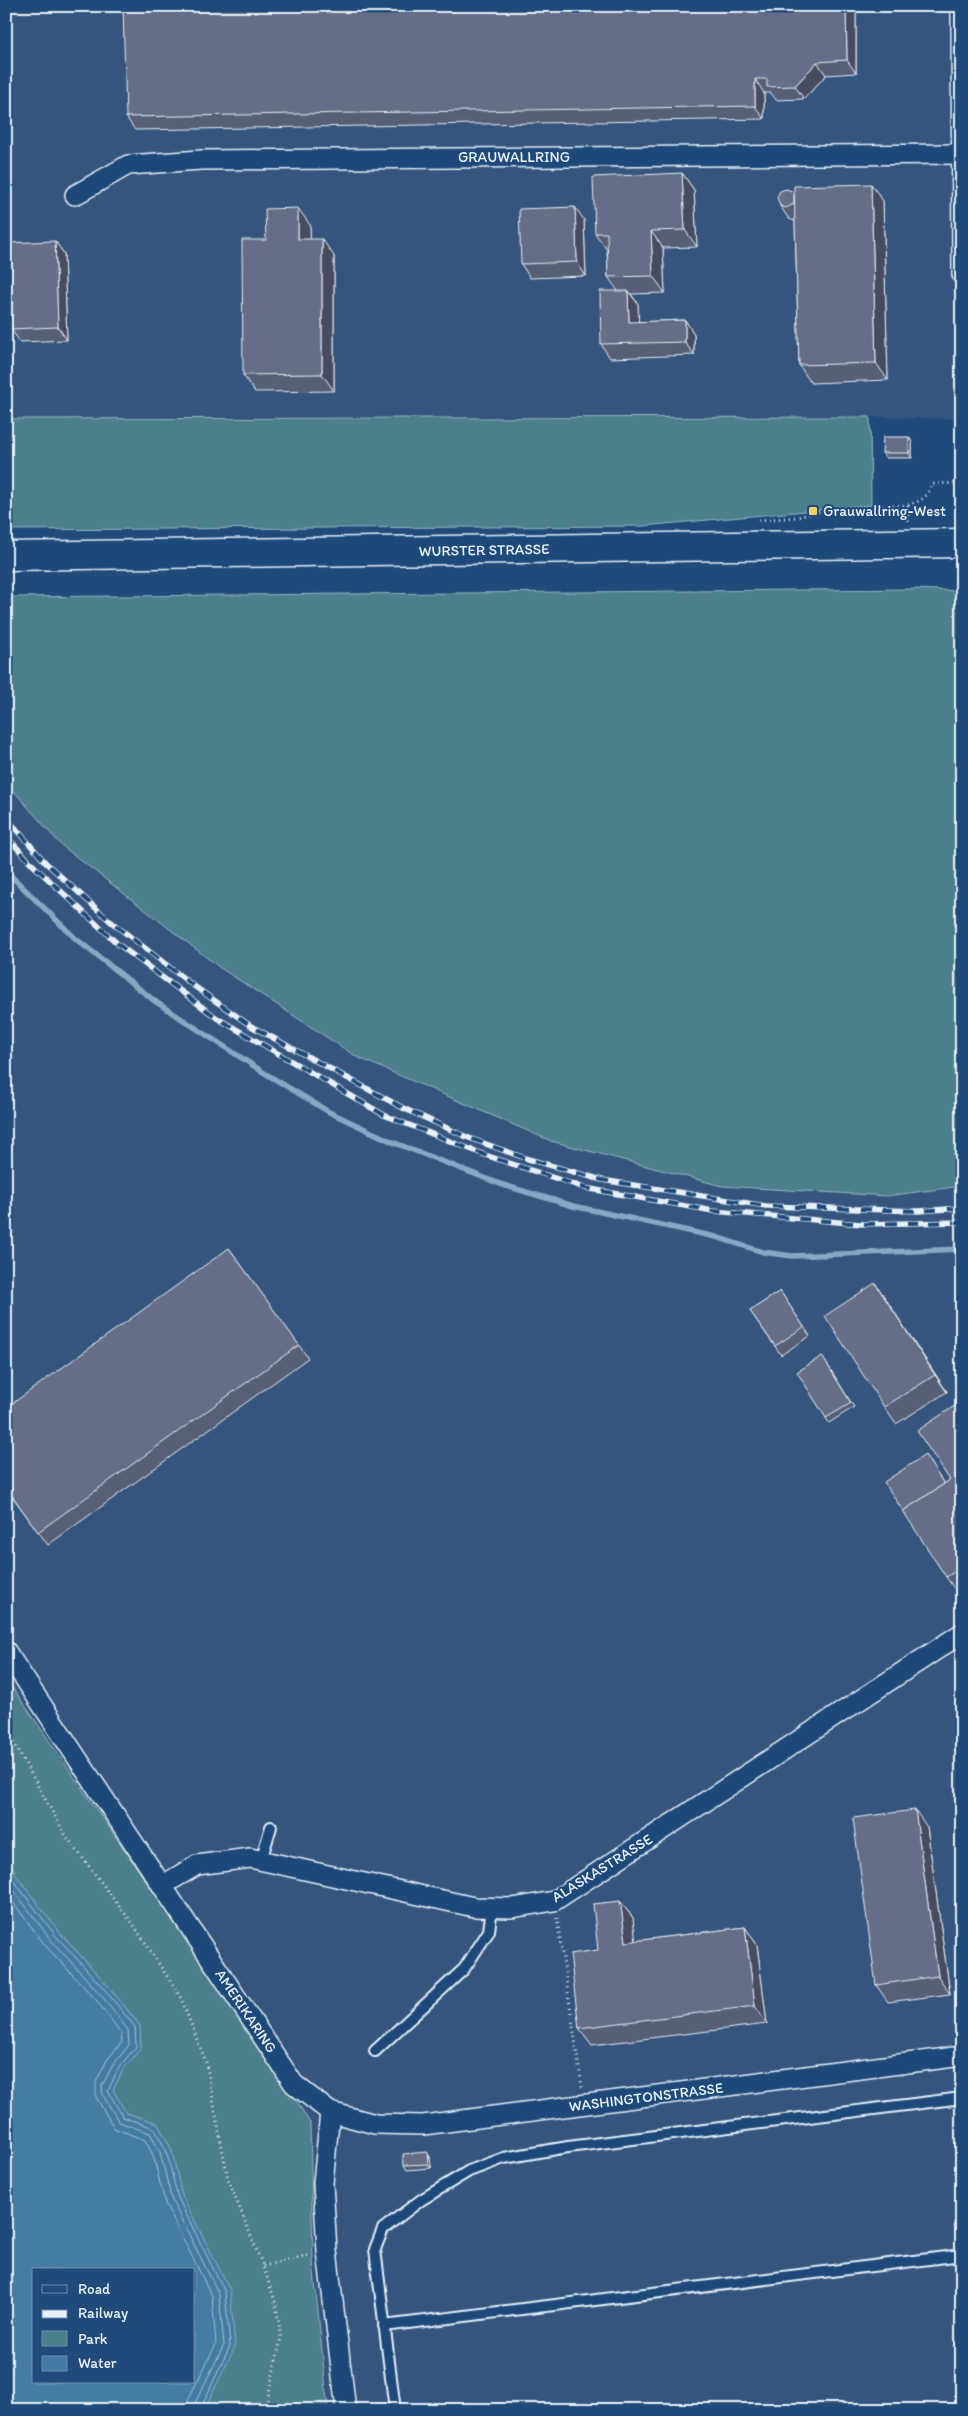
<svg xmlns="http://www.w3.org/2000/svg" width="968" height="2416" viewBox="0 0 968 2416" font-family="Itim,sans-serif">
	<rect width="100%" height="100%" fill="#1f4a7a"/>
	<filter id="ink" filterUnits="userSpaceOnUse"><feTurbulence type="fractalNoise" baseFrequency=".02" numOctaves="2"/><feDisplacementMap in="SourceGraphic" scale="10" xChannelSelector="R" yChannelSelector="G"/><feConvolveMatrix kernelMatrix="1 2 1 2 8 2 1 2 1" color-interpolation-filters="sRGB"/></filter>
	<g filter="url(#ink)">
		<!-- built -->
		<g fill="#34547e">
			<path d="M6,6h956v413l-92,-2 -864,2z"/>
			<path d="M6,782l55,63 158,122 138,90 530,139 75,-10v1224h-634l-15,-148 -3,-139 -304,-445z"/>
		</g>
		<!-- green -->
		<g fill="#4b7f8c" stroke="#9ab8c2">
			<path d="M870,417l1,88 -228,21 -637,4v-111z"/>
			<path d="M914,589l48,2v595l-75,10 -165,-10 -171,-45 -194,-84 -138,-90 -158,-122 -55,-63v-185z"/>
			<path d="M6,1678l282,409 22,36 3,139 15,148h-124l11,-22 15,-98 -48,-94 -11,-48 -14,-25 -31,-10 -13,-23 10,-20 18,-22 -1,-22 -30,-38 -50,-55 -45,-59 -9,-27z"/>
		</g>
		<!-- water -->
		<path fill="#457ba2" stroke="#86aac4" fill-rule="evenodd" d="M6,1847l9,27 45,59 50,55 30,38 1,22 -18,22 -10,20 13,23 31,10 14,25 11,48 48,94 5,57 -31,63h-198zM34,2270h160v112h-160z"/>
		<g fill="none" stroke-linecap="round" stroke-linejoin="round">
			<!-- shore -->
			<g stroke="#a7c2d6" stroke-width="1">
				<path d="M6,1863l5,14 45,59 50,55 29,36 1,20 -17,20 -11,24 15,26 31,11 12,22 12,48 47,94 5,54 -30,64"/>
				<path d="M6,1880l45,60 50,55 27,35 1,15 -16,20 -11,21 1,9 16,27 31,11 10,19 12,49 47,93 5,51 -29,58 -1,7"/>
				<path d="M6,1893l39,52 51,55 25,33 1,9 -15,18 -11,22v15l18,31 31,12 8,15 12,48 47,93 4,48 -28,56 -2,10"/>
			</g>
			<!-- stream -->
			<path stroke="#86aac4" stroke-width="5.5" d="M6,871l70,68 80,63 107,70 66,40 66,31 105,41 73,22 143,31 47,15 29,4 170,-7"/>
			<!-- service casing -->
			<g stroke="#e8f1f8" stroke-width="14">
				<g id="service">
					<path d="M261,1860l10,-33"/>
					<path d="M375,2051l89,-82 25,-38 3,-24"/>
					<path d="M384,2326l578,-71"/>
					<path d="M395,2410l-20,-161 8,-20 38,-29 48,-29 35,-13 64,-11 394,-49"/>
				</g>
			</g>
			<!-- minor casing -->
			<g stroke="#e8f1f8" stroke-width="22">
				<g id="minor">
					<path d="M961,6l1,269"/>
					<path d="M75,195l53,-30 73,-5 760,-6"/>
					<path d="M6,1651l288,433 36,28 45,12 48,1 539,-69"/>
					<path d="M163,1885l34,-20 53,-7 224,49 38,1 42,-7 408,-268"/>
					<path d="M330,2112l-7,71 4,68 19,159"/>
				</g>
			</g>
			<!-- primary casing -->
			<g stroke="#e8f1f8" stroke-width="31">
				<path id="primary" d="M6,556l956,-13"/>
			</g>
			<!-- path -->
			<g stroke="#e8f1f8" stroke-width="3" stroke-dasharray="1 4" stroke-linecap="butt">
				<path d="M908,505v17"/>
				<path d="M759,520l39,-3 27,-7 83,-5c14,-4 19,-8 24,-21l30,-1"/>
				<path d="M6,1729l60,107 67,88 47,72 26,66 22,117 35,87 13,38 5,34 -16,72"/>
				<path d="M557,1918l25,169"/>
				<path d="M263,2266l46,-11"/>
			</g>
			<!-- service -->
			<use href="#service" stroke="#1f4a7a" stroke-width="10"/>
			<!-- minor -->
			<use href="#minor" stroke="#1f4a7a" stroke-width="19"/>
			<!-- primary -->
			<use href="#primary" stroke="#1f4a7a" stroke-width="28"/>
			<!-- rail casing -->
			<g stroke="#e8f1f8" stroke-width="5.5">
				<g id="rail">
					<path d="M6,817l40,46 64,58 81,63 60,42 152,82 66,30 59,21 74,21 164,26 153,5 43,-3"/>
					<path d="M6,836l28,30 85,79 98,73 167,97 101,40 100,33 128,23 148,13 101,-2"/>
				</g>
			</g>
			<!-- rail -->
			<use href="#rail" stroke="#1f4a7a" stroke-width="4" stroke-dasharray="11" stroke-linecap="butt"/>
		</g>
		<!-- wall -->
		<g fill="#575e74" stroke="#e8f1f8">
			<path d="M856,6v67l-30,2 -22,24 -28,1 -5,-7h-7v26l-629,11 -9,-13z"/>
			<path d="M682,173l12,17 3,57 -34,1 2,45 -34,1 7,10v18l47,-2 9,14v21l-84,3 -9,-14 17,-53 -10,-14 -1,-27 -12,-17z"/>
			<path d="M794,193l89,8 5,179 -77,3 -12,-18 -4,-144 -6,-2 -9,-13z"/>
			<path d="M584,220l2,56 -56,2 -9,-14z"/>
			<path d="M310,225v14l24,17v135l-79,1 -12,-17z"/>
			<path d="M55,241l9,13 3,86 -47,2 -9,-13z"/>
			<path d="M909,437l3,5v16h-26l-4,-5z"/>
			<path d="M229,1248l79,110 -260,187 -42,-57z"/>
			<path d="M875,1283l72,109 -51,32 -12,-17z"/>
			<path d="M780,1291l30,45 -29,19 -31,-44z"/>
			<path d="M825,1361l29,46 -25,16 -3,-5z"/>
			<path d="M962,1401v191l-4,2 -12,-17 -21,-122 19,29 6,-4z"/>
			<path d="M927,1827l23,167 -62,8 -12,-17z"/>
			<path d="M620,1901l13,17 2,23 110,-14 12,18 10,79 -175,21 -13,-17 19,-78z"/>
			<path d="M427,2152l3,5 1,11 -24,2 -3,-5z"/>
		</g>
		<!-- shaded-wall -->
		<g fill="#474c5e" stroke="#e8f1f8">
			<path d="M846,6h10v67l-9,-13z"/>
			<path d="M817,62l9,13 -22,24 -9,-13z"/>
			<path d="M755,79l9,14v26l-9,-13z"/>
			<path d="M682,173l12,17 3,57 -12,-17z"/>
			<path d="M871,184l12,17 5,179 -12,-17z"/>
			<path d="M575,207l9,13 2,56 -9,-14z"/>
			<path d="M298,208l12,17 1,32 -13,-18z"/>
			<path d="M651,231l12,17 2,45 -12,-17z"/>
			<path d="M322,239l12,17v135l-12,-17z"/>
			<path d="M55,241l9,13 3,86 -9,-13z"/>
			<path d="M628,291l10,13 1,31 -10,-13z"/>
			<path d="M685,320l9,14v21l-9,-13z"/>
			<path d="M909,437l3,5v16l-3,-5z"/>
			<path d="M875,1283l12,18 60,91 -12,-17z"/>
			<path d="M915,1810l12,17 23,167 -12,-18z"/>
			<path d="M620,1901l13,17 5,42 -12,-18z"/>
			<path d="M745,1927l12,18 10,79 -12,-18z"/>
			<path d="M427,2152l3,5 1,11 -3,-4z"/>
		</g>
		<!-- building -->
		<g fill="#656d87" stroke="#e8f1f8">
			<path d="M123,6h723l1,54 -30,2 -22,24 -28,1v-8h-12v27l-629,11z"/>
			<path d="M682,173l3,57 -34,1 2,45 -45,1 -1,-44h-12l-2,-56z"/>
			<path d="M871,184l5,179 -77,2 -5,-179z"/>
			<path d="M786,189l6,2 2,3v10l-8,4 -6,-2 -3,-9 3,-6z"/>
			<path d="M575,207l2,55 -56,2 -2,-55z"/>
			<path d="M298,208v31h24v135l-79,1 -1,-135h24l-1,-31z"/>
			<path d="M55,241l3,86 -47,2 -4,-86z"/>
			<path d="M600,291h28l1,31 56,-2v22l-84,2z"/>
			<path d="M883,437h26v16h-27z"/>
			<path d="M229,1248l70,97 -261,187 -32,-45v-79z"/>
			<path d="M875,1283l60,92 -51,32 -59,-91z"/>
			<path d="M780,1291l24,36 -29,19 -25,-35z"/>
			<path d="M822,1356l29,47 -25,15 -29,-46z"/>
			<path d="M962,1401v166l-16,10 -43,-66 47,-31 -33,-49z"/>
			<path d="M925,1455l19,29 -41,27 -19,-29z"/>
			<path d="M915,1810l23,166 -62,9 -23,-167z"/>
			<path d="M620,1901l6,41 119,-15 10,79 -176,22 -9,-74 28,-4 -5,-46z"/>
			<path d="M427,2152l1,12 -24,1 -1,-11z"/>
		</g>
	</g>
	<!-- markers -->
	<rect fill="#ffd166" stroke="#1f4a7a" stroke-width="2" x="808" y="506" width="10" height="10" rx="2.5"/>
	<g text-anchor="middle" stroke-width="4" stroke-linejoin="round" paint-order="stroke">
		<!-- street labels -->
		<g font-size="15" fill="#e8f1f8" stroke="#1f4a7a">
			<text x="514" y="162">GRAUWALLRING</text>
			<text transform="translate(484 550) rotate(-1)" y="5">WURSTER STRASSE</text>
			<text transform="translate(602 1868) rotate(-32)" y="5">ALASKASTRASSE</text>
			<text transform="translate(246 2011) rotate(56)" y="5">AMERIKARING</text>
			<text transform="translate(646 2097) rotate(-7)" y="5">WASHINGTONSTRASSE</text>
		</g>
		<!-- poi labels -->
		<g font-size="15" fill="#e8f1f8" stroke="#1f4a7a" text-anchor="start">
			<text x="823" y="516">Grauwallring-West</text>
		</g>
	</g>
	<!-- margin -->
	<rect width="968" height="2416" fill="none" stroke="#1f4a7a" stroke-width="25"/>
	<rect x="12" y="12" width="943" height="2391" fill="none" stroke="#e8f1f8" stroke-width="2" filter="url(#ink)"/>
	<!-- legend -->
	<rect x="32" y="2268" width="162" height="115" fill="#1f4a7a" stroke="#6f8dac"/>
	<rect x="42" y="2285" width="25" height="8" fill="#1f4a7a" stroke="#6f8dac"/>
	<text x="78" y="2294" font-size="15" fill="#e8f1f8">Road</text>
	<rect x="42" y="2310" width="25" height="8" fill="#e8f1f8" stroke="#6f8dac"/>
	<text x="78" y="2318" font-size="15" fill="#e8f1f8">Railway</text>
	<rect x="42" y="2331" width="25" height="15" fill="#4b7f8c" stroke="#6f8dac"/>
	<text x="78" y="2344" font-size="15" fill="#e8f1f8">Park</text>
	<rect x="42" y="2356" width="25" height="15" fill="#457ba2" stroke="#6f8dac"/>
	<text x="78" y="2368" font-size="15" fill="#e8f1f8">Water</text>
</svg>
